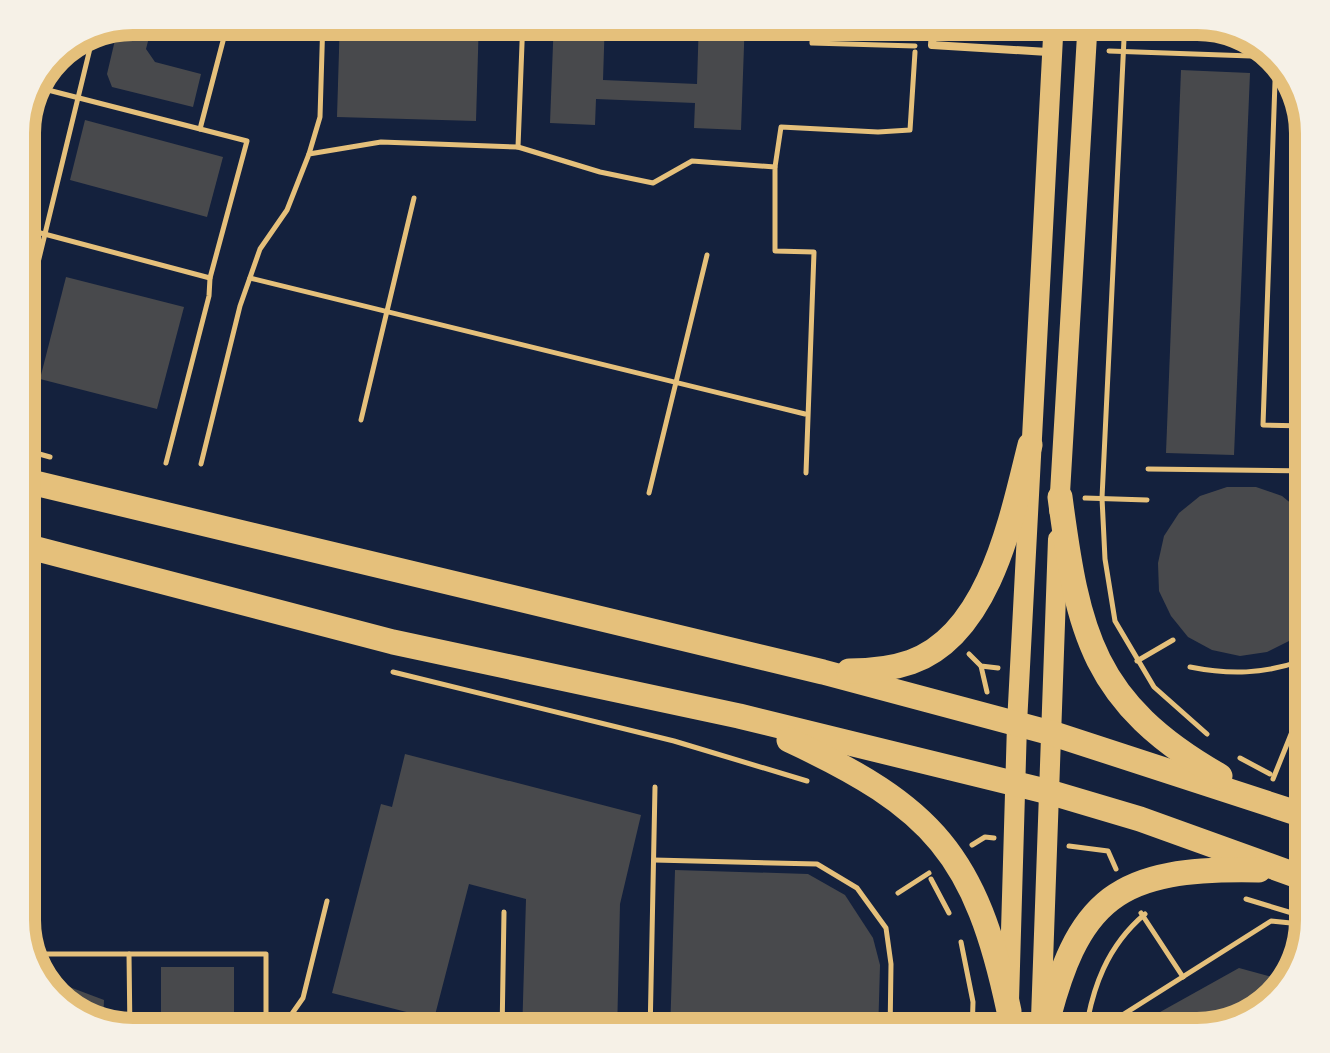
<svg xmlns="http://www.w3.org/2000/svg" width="1330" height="1053" viewBox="0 0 1330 1053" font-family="'Golos Text',sans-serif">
	<rect width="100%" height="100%" fill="#14213d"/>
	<!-- building -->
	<g fill="#48494c">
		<path d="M133,18h21l-8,31 9,13 46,12 -8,33 -81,-20 -5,-13 12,-51z"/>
		<path d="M340,18h139l-3,103 -139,-4z"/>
		<path d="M554,18h51l-2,62 94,4 2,-66h46l-4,112 -47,-2 1,-25 -99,-4 -1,26 -45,-2z"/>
		<path d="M1189,18h8l30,11 -38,-1z"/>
		<path d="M1181,70l69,3 -16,382 -68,-2z"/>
		<path d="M85,120l138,37 -16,60 -137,-37z"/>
		<path d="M66,277l118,30 -27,102 -117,-30z"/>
		<path d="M1227,487h29l26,9 22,18 8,12v90l-21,24 -24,12 -27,4 -28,-6 -24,-13 -17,-21 -12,-25 -1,-28 6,-27 15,-23 21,-17z"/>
		<path d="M405,754l236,61 -21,89 -3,131h-95l4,-136 -57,-15 -35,135 -102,-26 49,-189 11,3z"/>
		<path d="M675,870l133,4 37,21 28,43 7,27 -2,70h-208z"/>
		<rect x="161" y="967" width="73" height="68"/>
		<path d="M1239,968l51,14 -6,14 -87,40 -62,-1v-9z"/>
		<path d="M43,977l61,23 -1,24 -46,-17z"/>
	</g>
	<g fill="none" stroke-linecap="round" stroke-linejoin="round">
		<!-- path -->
		<g stroke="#e5c07b" stroke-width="5">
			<path d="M813,18l-1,25 103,3"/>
			<path d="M1125,18l-23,480 3,61 10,62 39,66 53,47"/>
			<path d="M1109,51l169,6"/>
			<path d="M1276,53l-13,372 43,1"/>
			<path d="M200,129l29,-111"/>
			<path d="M518,147l5,-129"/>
			<path d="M309,154l11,-37 3,-99"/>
			<path d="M775,167l6,-40 97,5 32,-2 5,-78"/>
			<path d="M18,227l192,51 37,-137 -203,-52 -26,110"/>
			<path d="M250,278l555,136"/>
			<path d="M18,345l76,-313"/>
			<path d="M1309,357h3"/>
			<path d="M361,420l53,-222"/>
			<path d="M18,448l32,9"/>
			<path d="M166,463l43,-167 1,-18"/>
			<path d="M201,464l39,-158 20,-57 27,-39 22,-56 72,-12 137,5 82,25 53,11 39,-22 83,6v84l39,1 -8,221"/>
			<path d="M1148,469l164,2"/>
			<path d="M649,493l58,-238"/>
			<path d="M1085,498l62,2"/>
			<path d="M969,654l12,12 17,2"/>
			<path d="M1137,661l36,-21"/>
			<path d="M981,666l6,26"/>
			<path d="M1190,667c40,8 73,7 111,-6l11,4"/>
			<path d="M393,672l281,69 133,40"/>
			<path d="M1240,758l30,16"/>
			<path d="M1273,779l39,-97"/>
			<path d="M972,845l13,-8 9,1"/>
			<path d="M1069,846l39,5 8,18"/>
			<path d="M654,860l163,4 40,24 29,40 5,36 -1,71"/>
			<path d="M931,879l18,34"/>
			<path d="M898,893l31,-20"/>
			<path d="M1246,899l46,14 20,12"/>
			<path d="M1141,913l42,64"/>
			<path d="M961,942l12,60 -1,33"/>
			<path d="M31,954h235v81"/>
			<path d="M129,954l1,80"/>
			<path d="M277,1035l26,-37 24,-97"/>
			<path d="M502,1035l2,-123"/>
			<path d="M650,1035l5,-248"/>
			<path d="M1085,1035c7,-47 22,-89 60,-121"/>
			<path d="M1113,1035v-14l158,-100 40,4"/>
		</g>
		<!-- service -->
		<path stroke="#e5c07b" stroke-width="8" d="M934,18l-2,27 116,7"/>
		<!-- secondary -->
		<g stroke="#e5c07b" stroke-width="20">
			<path d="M1059,510l29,-492"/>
			<path d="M1041,1019l17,-480"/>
			<path d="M1008,1035l9,-311 37,-706"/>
		</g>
		<!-- primary -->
		<g stroke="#e5c07b" stroke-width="25">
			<path d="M18,479l805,193 228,61 261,85"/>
			<path d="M1060,497c18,136 32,206 160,279"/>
			<path d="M18,544l375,98 346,74 310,76 91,27 172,62"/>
			<path d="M849,671c21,0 42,-2 62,-9 79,-28 101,-146 119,-217"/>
			<path d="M789,740c144,67 187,115 220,271"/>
			<path d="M1044,1035c33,-139 73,-168 215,-165"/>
		</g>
	</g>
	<!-- crop -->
	<path d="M0 0H1330V1053H0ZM133 35H1197A98 98 0 0 1 1295 133V920A98 98 0 0 1 1197 1018H133A98 98 0 0 1 35 920V133A98 98 0 0 1 133 35Z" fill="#f6f1e7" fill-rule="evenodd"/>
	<path fill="none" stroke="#e5c07b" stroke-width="12" d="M133 35H1197A98 98 0 0 1 1295 133V920A98 98 0 0 1 1197 1018H133A98 98 0 0 1 35 920V133A98 98 0 0 1 133 35Z"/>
</svg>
